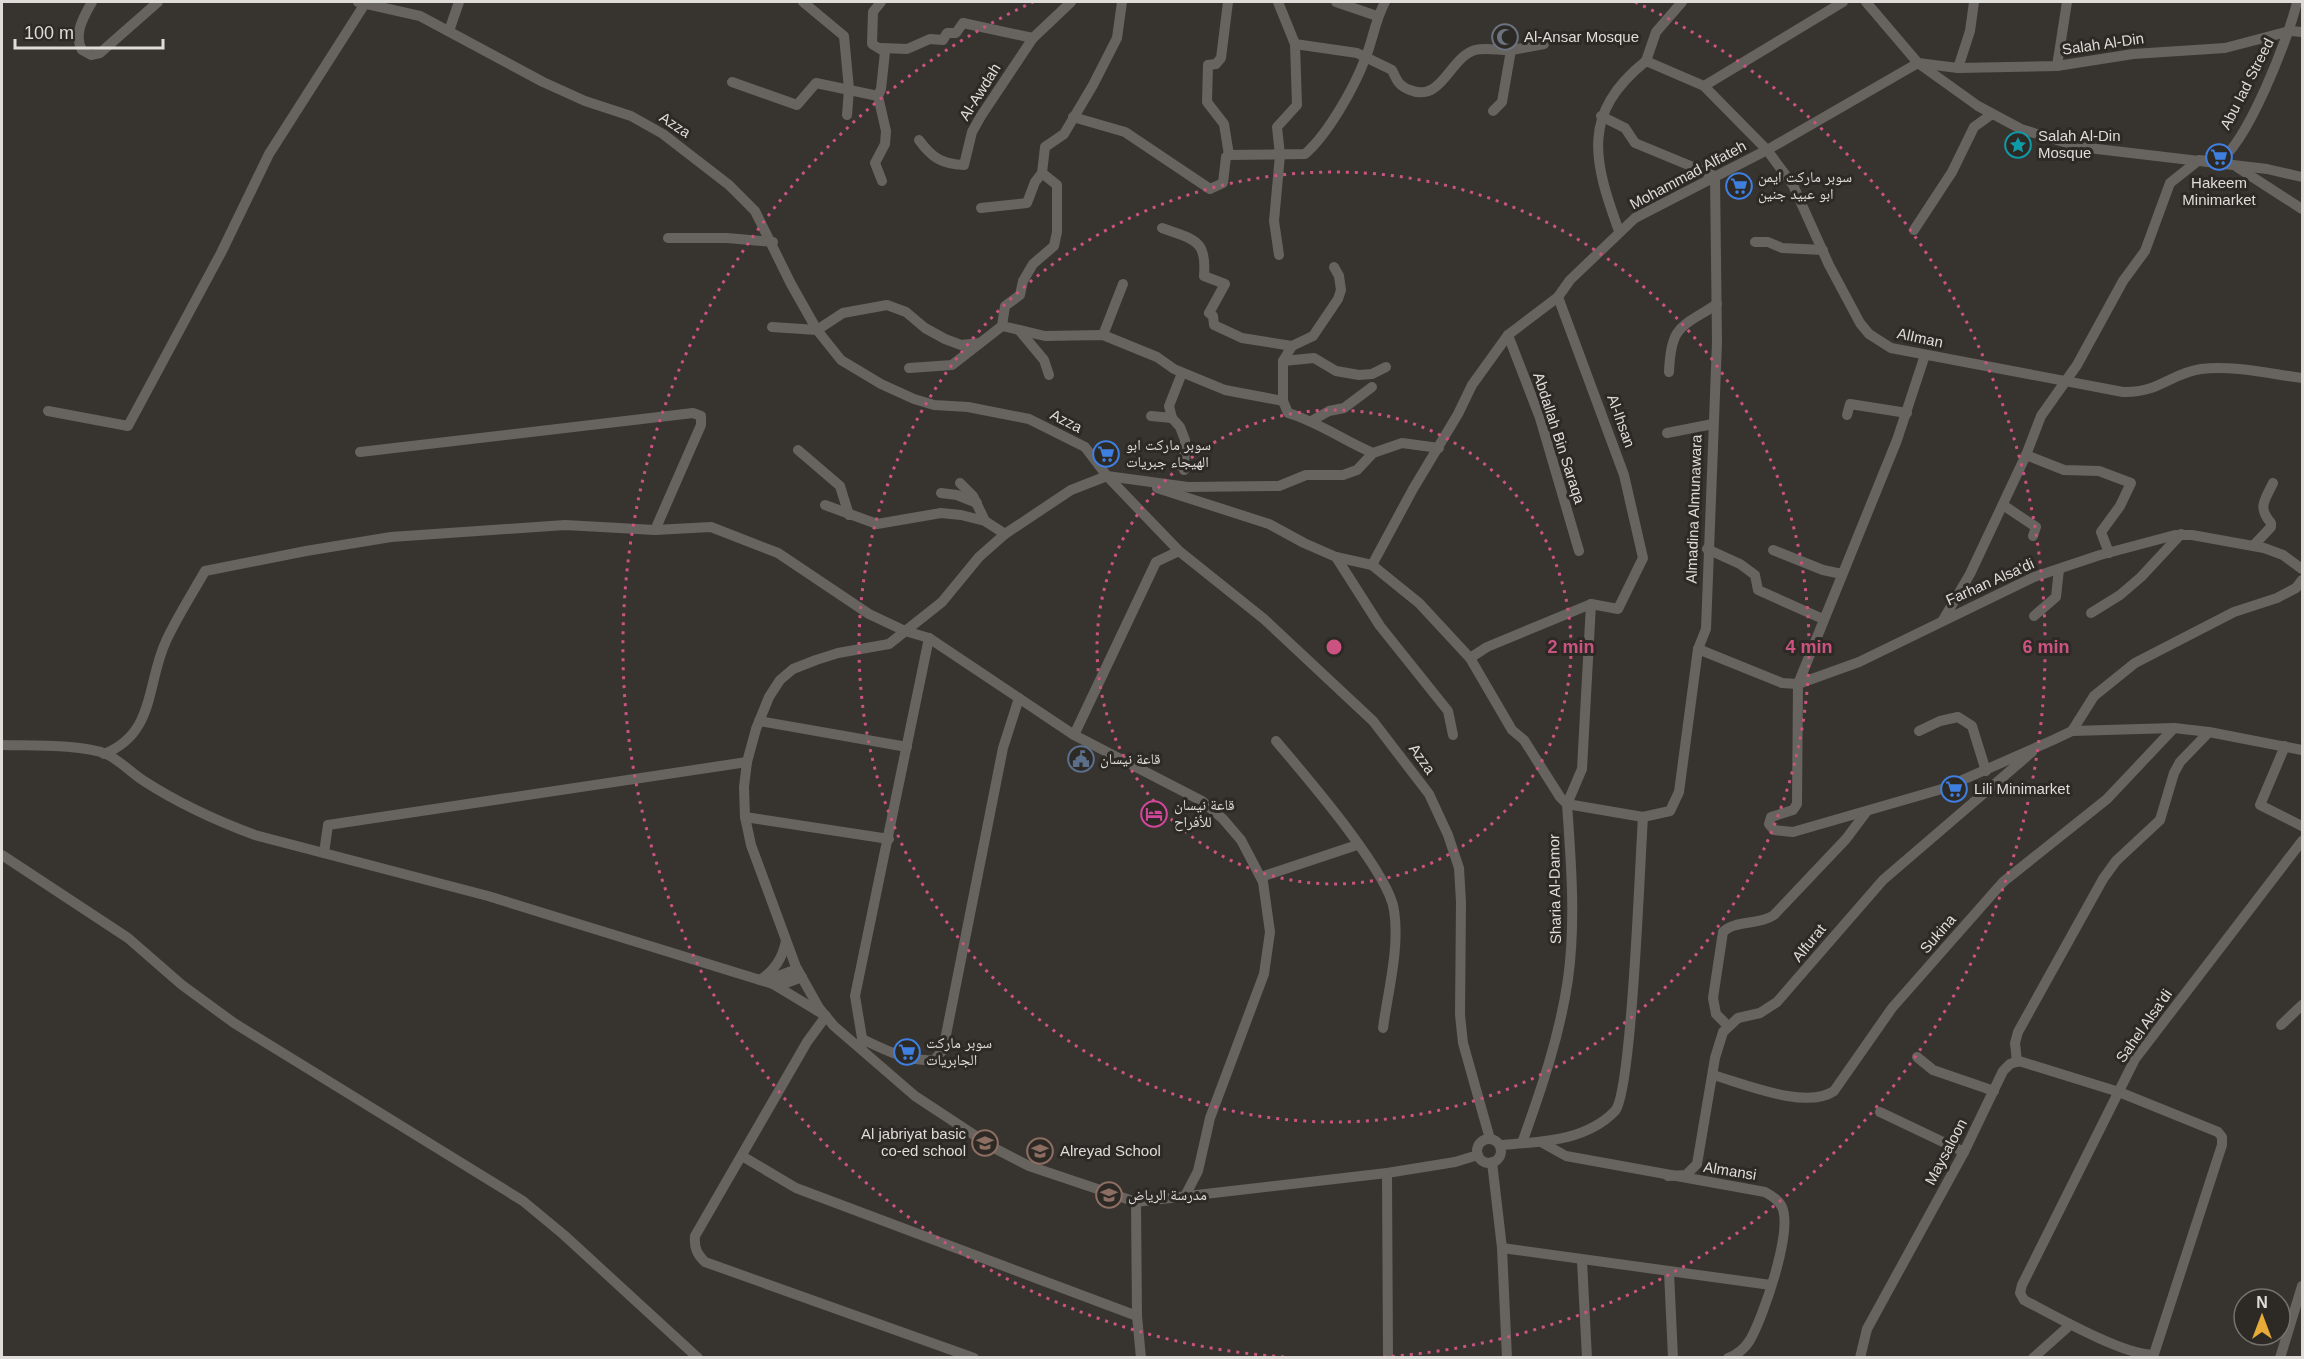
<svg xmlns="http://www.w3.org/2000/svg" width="2304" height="1359" viewBox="0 0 2304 1359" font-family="Helvetica,'Noto Naskh Arabic',sans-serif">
	<rect width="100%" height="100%" fill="#373430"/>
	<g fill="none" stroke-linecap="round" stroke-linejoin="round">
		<!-- minor -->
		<g stroke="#67635e" stroke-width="10">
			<path d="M92,2c-8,14 -19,32 -10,48l9,5 9,-2 58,-51"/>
			<path d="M358,2l62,14 123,66 42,19 46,15 32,18 66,51 26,26 36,73 26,46 24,30 40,24 33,15 20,6 34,2 61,12 56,28 22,29 72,75 85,68 109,102 56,73 19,41 11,33 2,34 -1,113 3,28 27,96"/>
			<path d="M803,2l41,34 5,53 -2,26"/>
			<path d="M881,2l-8,10 -1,32 13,8 -4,37 -3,7 8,35 -1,13 -10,19 7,18"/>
			<path d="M1228,2l-7,56 -5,6 -8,1 -1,37 17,22 5,31"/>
			<path d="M1278,2l17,42 2,61 -20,22 3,28 -6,66 5,34"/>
			<path d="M1336,2l41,14"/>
			<path d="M1866,2l52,61 60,43 43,23 59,18 187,22 35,8"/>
			<path d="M449,31l10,-29"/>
			<path d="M1295,44l62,9 35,17c5,11 7,16 18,20 32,13 39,-32 65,-40 12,-3 26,1 37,0 11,-2 21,-4 32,-6"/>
			<path d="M882,48l25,1 23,-10 13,1 4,-7h9l7,-10 70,15"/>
			<path d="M1646,61l10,-29 26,-30"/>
			<path d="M2057,66l10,-64"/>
			<path d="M1958,68l12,-37 4,-29"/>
			<path d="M732,82l65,23 19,-22 62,13"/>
			<path d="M1704,86l139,-84"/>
			<path d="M1493,111l9,-9 9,-52"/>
			<path d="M1073,117l52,15 85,57 13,-6 3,-26 3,-2 76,-1c23,-20 49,-66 60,-95 8,-19 10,-39 20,-57"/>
			<path d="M919,140c13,18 23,24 45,25l8,-33 9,-16 52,-78 38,-36"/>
			<path d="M2237,167l65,42"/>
			<path d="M981,208l46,-5 8,-21 7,-9"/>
			<path d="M1162,228c32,12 45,11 42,48l21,8 -16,29 4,3 1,9 28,13 50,8"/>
			<path d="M1914,230l38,-58 22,-45 18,-13"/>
			<path d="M1619,231c-26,-71 -38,-118 27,-170l58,25 63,64 26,35 36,80 31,58 9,11 22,14 232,44c37,1 48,-19 78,-23 32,-4 70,5 101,9"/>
			<path d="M668,238h59l46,4"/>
			<path d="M1755,242h13l14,6 41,2"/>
			<path d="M1558,297l66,178 19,83 -25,51 -27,-5"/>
			<path d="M1002,326l3,-20 15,-11 3,-14 10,-17 21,-18 3,-14v-47l-15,-12 3,-26 19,-13 29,-49 24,-47 5,-36"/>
			<path d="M772,327l45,3 26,-17 44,-8 19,7 19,16 20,11 16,6 19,-2"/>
			<path d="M1019,330l25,30 5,15"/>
			<path d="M1103,335l20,-51"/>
			<path d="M1508,335l32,83 39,133"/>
			<path d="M1925,355l-28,85 -99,244 -1,120 -4,6 -22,7 -2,7 5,6 19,2 149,-43 111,-49 19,-9 22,-35 41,-33 99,-51 43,-14 19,-10 6,-8"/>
			<path d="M1283,361l31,-3 22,13 23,4 13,-1 14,-7"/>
			<path d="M909,368l43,-3 50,-39 43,10 58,-1 54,22 17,12 51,21 58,11 5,12c31,9 56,28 85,40"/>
			<path d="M1669,372c2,-48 12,-44 48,-68"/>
			<path d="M1182,373l-13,33 3,12 8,9 5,13 -1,30"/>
			<path d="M1283,401v-40l9,-15 21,-10 25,-37 3,-9 -2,-14 -5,-9"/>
			<path d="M48,411l80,15 93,-173 48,-99 97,-152"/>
			<path d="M1847,415l3,-11 57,9"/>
			<path d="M1151,416l21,2"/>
			<path d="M1313,420l16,-9 15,-3 28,-21"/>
			<path d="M1667,433l46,-9"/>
			<path d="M1439,448l-37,-5 -29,10 -16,17 -14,5h-37l-27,11 -91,1 -81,-11 -36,14 -66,44 -26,23 -37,45 -53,42 -51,9 -22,7 -23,9 -13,11 -11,17 -13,32 -9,33 -3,25 1,30 6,28 45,122 23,41 15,18 81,70 79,52 35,18 107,36 251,-29 68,-11 23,-7"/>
			<path d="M798,450l42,36 9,29"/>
			<path d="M360,452l333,-39 8,3v9l-46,105"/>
			<path d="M2026,455l38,15 35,1 32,12 -11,23 -19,26 8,21"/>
			<path d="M960,483l13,13 12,25"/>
			<path d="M1157,488l112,36 35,19 32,14 36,8 47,38 51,55 17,-11 104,-43"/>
			<path d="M941,493l16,2 20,8"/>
			<path d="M825,505l52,19 64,-11 20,2 24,6 20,13"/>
			<path d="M2003,505l33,22 -3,9"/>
			<path d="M2254,545l17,-18v-4c-14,-16 -6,-23 2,-40"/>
			<path d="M1707,549l33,15 15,11 3,15 65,29"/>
			<path d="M1773,550l50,20 19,4"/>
			<path d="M1336,557l44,69 68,85 5,24"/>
			<path d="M1372,565l41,-76 45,-75 14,-29 36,-50 50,-38 12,-17 65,-62 132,-68 151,-87 40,5 99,-2 76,-12 92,-6 65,-17 12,1"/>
			<path d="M2091,613l29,-18 21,-18 40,-43"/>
			<path d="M2034,616l22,-19 3,-28"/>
			<path d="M1943,620l27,-46 56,-119 15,-39 36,-51 46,-84 22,-30 25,-68 29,-23 18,2c29,-14 73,-128 80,-160"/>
			<path d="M1698,649l84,34 16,1 61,-22 175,-85 66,-22 75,-20h17l72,13 19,7 19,14"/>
			<path d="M1470,658l42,72 12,10 36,57 7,7c4,57 9,118 1,175 -8,56 -27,111 -46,164"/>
			<path d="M759,721l148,26"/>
			<path d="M1919,731l21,-10 18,-4 14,9 14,45"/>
			<path d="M2072,731l102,-3 35,4 93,18"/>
			<path d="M1074,735l82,-173 23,-11"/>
			<path d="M1276,741c27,32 113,131 118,169 6,37 -6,81 -11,118"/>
			<path d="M2,745c27,1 80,-1 104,9 14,6 25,19 38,27 34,22 73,40 111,54l233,61 285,88 13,-1 16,-6"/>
			<path d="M2285,746l-25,59 42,21"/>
			<path d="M104,754c52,-21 42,-70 62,-113 11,-24 26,-47 39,-70l101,-20 85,-14 174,-12 90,5 56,-3 67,26 91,61 36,17 24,7 145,97 128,66 21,18 18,21 22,42 7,50 -6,42 -54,144 -12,53 -14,27"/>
			<path d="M1567,804l76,13 27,-6 9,-19 19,-143 8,-20 11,-287 -2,-166 -80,-33 -10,-15 -24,-12"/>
			<path d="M1567,804l15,-35 9,-165"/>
			<path d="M745,817l144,22"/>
			<path d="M324,853l4,-28 419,-63"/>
			<path d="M2,855l126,83 54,47 52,38 289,178 41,34 134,123"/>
			<path d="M1261,877l96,-32"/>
			<path d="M760,980c15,-10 22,-21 26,-39"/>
			<path d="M765,981l32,-12"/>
			<path d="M773,984l53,32 -19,26 -112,194c-1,12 2,18 10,26l269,96"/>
			<path d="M2281,1025l21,-20"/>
			<path d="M1728,1026l-12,-12 -3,-16 10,-66c11,-12 37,-7 51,-17l72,-76 21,-28"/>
			<path d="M862,1039c23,11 46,23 72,21l9,-10 60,-302 16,-50"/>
			<path d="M863,1044l-8,-48 74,-358"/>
			<path d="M1917,1057l16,13 61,21"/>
			<path d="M2017,1062l-2,-19 3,-11 85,-153 13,-18 44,-41 14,-47 6,-11 29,-30"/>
			<path d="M1713,1075c32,9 93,35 121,16l58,-83 111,-126 104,-83 67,-71"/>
			<path d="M1880,1112l84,40"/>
			<circle cx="1489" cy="1151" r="12"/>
			<path d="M1541,1142l25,14 199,36c7,4 14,8 17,15 11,24 -19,111 -32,133 -5,8 -13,15 -22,18"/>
			<path d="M1500,1145c39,-3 85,-3 115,-34 17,-19 25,-252 28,-294"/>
			<path d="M742,1156l54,32 341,128"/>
			<path d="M1492,1162l10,86 5,110"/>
			<path d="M1387,1173l1,185"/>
			<path d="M1668,1176l18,-1 11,-11 18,-106 8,-26 15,-14 22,-5 17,-11 106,-122 149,-128"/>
			<path d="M1136,1202l1,114 4,42"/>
			<path d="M1502,1248l269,37"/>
			<path d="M1582,1261l5,97"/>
			<path d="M1669,1272l4,86"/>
			<path d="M1860,1358l7,-29 97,-177 39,-81 7,-7 9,-3 100,31 99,40 4,5v8l-68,209c-24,5 -105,-41 -130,-54l-4,-7 2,-8 113,-226 167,-218"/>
			<path d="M2033,1358l37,-33"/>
			<path d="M2280,1358l22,-72"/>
		</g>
	</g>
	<!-- distance rings -->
	<g fill="none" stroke="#cb5381" stroke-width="3" stroke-dasharray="3 6">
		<circle cx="1334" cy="647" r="237"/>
		<circle cx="1334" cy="647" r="475"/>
		<path d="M1284 1357A712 712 0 0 1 1033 2M1635 2A712 712 0 0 1 1384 1357"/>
	</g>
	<!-- icons -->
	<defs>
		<g id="mosque-ring" transform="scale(1.35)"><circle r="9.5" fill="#2d2a26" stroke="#6b7280" stroke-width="1.5"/><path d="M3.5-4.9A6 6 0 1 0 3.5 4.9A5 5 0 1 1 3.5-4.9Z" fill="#6b7280"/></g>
		<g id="sight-ring" transform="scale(1.35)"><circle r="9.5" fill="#2d2a26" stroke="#0f9aa8" stroke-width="1.5"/><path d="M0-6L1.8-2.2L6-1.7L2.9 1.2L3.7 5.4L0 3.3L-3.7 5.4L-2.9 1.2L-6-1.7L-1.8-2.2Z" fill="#0f9aa8"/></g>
		<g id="supermarket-ring" transform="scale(1.35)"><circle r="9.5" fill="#2d2a26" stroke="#3f7fe0" stroke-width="1.5"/><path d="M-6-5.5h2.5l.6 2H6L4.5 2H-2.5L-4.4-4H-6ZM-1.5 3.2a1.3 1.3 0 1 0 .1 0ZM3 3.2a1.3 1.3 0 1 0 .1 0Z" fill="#3f7fe0"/></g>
		<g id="civic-ring" transform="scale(1.35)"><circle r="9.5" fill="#2d2a26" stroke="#5c6f8a" stroke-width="1.5"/><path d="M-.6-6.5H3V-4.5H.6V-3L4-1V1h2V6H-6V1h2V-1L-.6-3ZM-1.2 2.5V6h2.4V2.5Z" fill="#5c6f8a"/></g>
		<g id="hotel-ring" transform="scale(1.35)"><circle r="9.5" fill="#2d2a26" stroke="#d1479c" stroke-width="1.5"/><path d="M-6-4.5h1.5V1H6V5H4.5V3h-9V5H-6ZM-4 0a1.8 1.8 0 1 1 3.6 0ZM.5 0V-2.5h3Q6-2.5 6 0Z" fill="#d1479c"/></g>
		<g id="school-ring" transform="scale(1.35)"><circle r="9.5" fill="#2d2a26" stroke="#8d6e63" stroke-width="1.5"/><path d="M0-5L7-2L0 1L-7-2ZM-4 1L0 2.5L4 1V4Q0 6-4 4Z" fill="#8d6e63"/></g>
	</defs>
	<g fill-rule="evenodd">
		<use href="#mosque-ring" x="1505" y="37"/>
		<use href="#sight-ring" x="2018" y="145"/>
		<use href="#supermarket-ring" x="2219" y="157"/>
		<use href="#supermarket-ring" x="1739" y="186"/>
		<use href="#supermarket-ring" x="1106" y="454"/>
		<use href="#civic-ring" x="1081" y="759"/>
		<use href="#supermarket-ring" x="1954" y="789"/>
		<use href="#hotel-ring" x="1154" y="814"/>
		<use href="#supermarket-ring" x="907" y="1052"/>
		<use href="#school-ring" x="985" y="1143"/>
		<use href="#school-ring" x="1040" y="1151"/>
		<use href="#school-ring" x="1109" y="1195"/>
	</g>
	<g text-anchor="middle" stroke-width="6" stroke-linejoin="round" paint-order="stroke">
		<!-- poi labels -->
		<g font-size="15" fill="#dfddda" stroke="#2d2a26" text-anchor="start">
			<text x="1524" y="42">Al-Ansar Mosque</text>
			<text x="2038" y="141">Salah Al-Din<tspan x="2038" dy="17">Mosque</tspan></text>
			<text x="1758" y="182">سوبر ماركت ايمن<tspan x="1758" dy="17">ابو عبيد جنين</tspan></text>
			<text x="2219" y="188" text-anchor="middle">Hakeem<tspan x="2219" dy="17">Minimarket</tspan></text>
			<text x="1126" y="450">سوبر ماركت ابو<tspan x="1126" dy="17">الهيجاء جبريات</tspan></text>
			<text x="1100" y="764">قاعة نيسان</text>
			<text x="1974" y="794">Lili Minimarket</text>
			<text x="1174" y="810">قاعة نيسان<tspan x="1174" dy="17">للأفراح</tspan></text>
			<text x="926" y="1048">سوبر ماركت<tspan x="926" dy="17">الجابريات</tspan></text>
			<text x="966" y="1139" text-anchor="end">Al jabriyat basic<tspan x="966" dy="17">co-ed school</tspan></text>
			<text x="1060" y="1156">Alreyad School</text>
			<text x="1128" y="1200">مدرسة الرياض</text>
		</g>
		<!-- street labels -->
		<g font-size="15" fill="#dfddda" stroke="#2d2a26">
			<text transform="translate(2103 44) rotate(-8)" y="5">Salah Al-Din</text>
			<text transform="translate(2247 84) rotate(-63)" y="5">Abu Iad Streed</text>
			<text transform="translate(980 92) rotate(-58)" y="5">Al-Awdah</text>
			<text transform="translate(675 125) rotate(33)" y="5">Azza</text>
			<text transform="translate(1688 175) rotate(-28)" y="5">Mohammad Alfateh</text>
			<text transform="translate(1920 338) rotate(12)" y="5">AlIman</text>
			<text transform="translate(1066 421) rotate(27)" y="5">Azza</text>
			<text transform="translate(1621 421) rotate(70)" y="5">Al-Ihsan</text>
			<text transform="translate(1559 438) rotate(72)" y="5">Abdallah Bin Saraqa</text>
			<text transform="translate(1694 509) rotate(-88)" y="5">Almadina Almunawara</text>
			<text transform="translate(1990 582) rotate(-24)" y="5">Farhan Alsa'di</text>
			<text transform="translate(1422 759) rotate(54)" y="5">Azza</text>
			<text transform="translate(1555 889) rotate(-91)" y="5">Sharia Al-Damor</text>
			<text transform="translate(1938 934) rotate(-49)" y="5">Sukina</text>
			<text transform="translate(1809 943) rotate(-51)" y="5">Alfurat</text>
			<text transform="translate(2144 1026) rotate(-55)" y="5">Sahel Alsa'di</text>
			<text transform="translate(1946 1152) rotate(-62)" y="5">Maysaloon</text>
			<text transform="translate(1730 1171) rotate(9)" y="5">Almansi</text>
		</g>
	</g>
	<circle cx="1334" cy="647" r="9" fill="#cb5381" stroke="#2d2a26" stroke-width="3"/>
	<g font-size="18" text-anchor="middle" font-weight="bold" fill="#cb5381" stroke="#2d2a26" stroke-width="6" stroke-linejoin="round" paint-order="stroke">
		<text x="1571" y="653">2 min</text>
		<text x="1809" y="653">4 min</text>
		<text x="2046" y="653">6 min</text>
	</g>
	<!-- border -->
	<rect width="2304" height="1359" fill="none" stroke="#dfddda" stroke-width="6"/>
	<!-- north arrow -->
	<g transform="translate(2262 1317)"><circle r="28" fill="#2d2a26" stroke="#74726e" stroke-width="1.5"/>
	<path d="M0-4.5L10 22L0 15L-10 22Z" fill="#e8ab37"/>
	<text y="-9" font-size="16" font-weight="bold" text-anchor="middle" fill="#dfddda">N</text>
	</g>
	<!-- scale -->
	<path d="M15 39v9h148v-9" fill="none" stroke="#dfddda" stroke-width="3"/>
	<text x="24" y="39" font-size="18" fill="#dfddda" stroke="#2d2a26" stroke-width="4.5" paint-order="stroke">100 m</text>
</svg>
